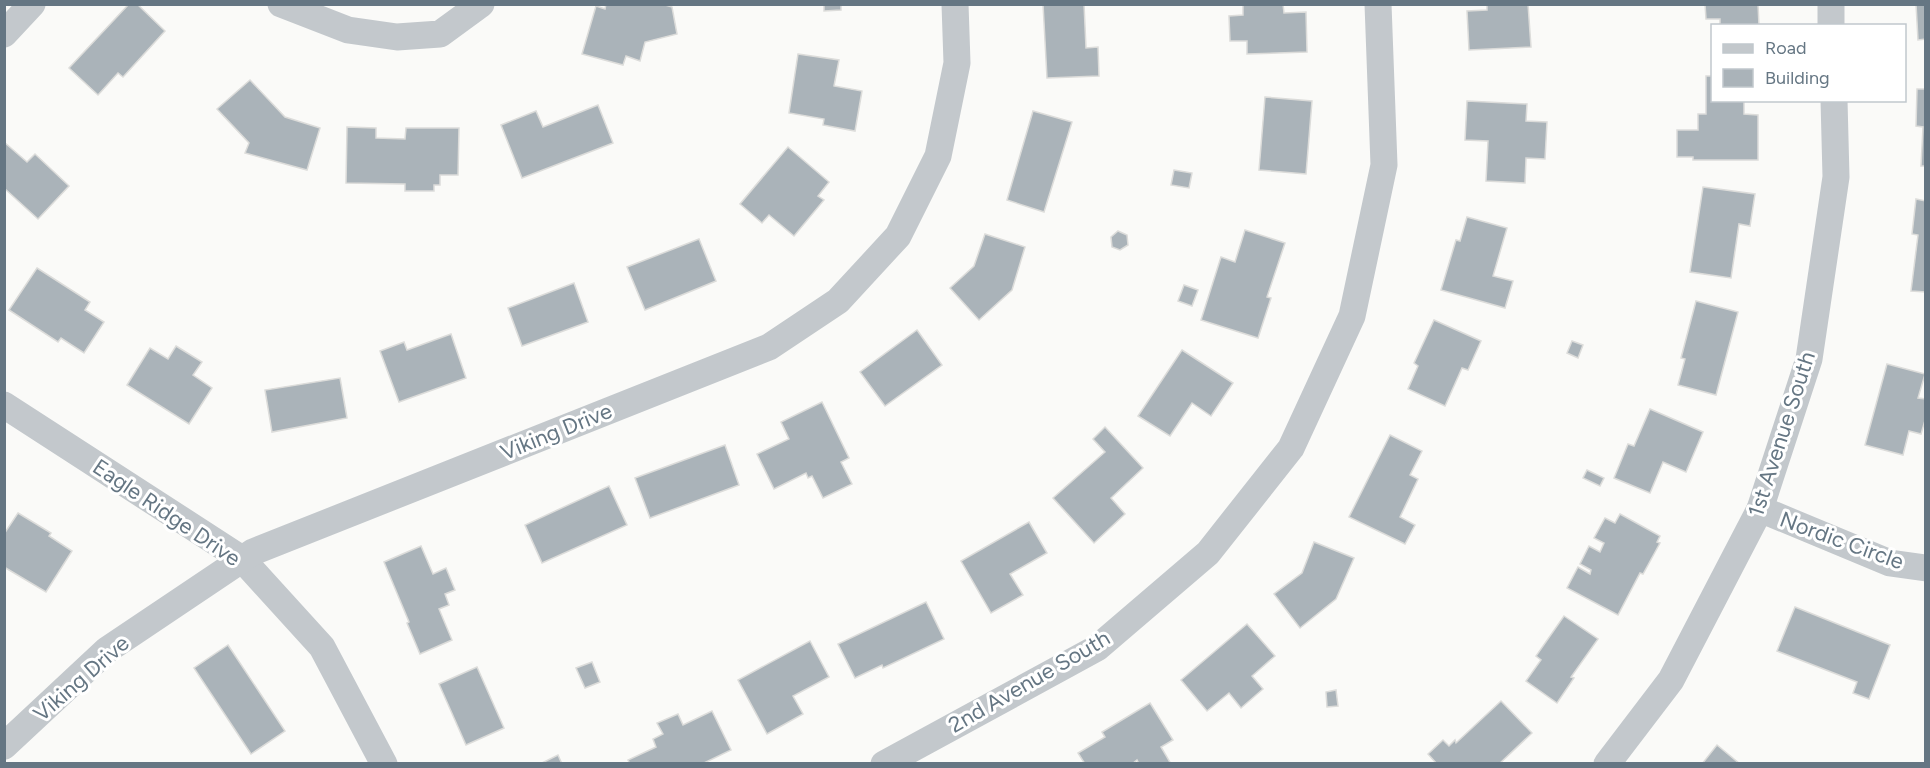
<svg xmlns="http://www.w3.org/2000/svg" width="1930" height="768" viewBox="0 0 1930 768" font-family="Figtree,sans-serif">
	<rect width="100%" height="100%" fill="#fafaf8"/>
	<!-- building -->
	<g fill="#aab3b9" stroke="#dcdcda" stroke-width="1.5">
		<path d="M129,4h8l28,27 -42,46 -5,-4 -20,22 -29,-27z"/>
		<path d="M606,4h56l10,3 5,27 -32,8 -5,19 -14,-5 -3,9 -41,-11 14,-48 9,3z"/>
		<path d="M824,4h17v6l-17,1z"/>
		<path d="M1043,4h41l2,44 12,-1 1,29 -52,2z"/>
		<path d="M1243,4h40l1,9 22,-1 1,40 -60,2v-13h-17l-1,-25 14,-1z"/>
		<path d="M1487,4h41l3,43 -62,3 -2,-39 20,-1z"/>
		<path d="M1705,4h53l1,22h-39v-7h-14z"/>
		<path d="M1916,4h10v35l-8,1z"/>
		<path d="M798,54l41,6 -5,26 28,5 -7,40 -32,-6 1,-6 -35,-6z"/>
		<path d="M1706,76h6v24h32v14l14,1v45h-65v-3h-16v-27h21v-16h8z"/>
		<path d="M250,80l35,37 35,11 -13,42 -62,-17 4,-10 -32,-34z"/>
		<path d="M1917,89h9v77h-5l2,-39 -7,-1z"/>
		<path d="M1265,97l47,4 -6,73 -47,-4z"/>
		<path d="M1467,101l60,3 -1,17 21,1 -2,37 -19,-1 -1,25 -39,-2 2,-40 -23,-1z"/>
		<path d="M598,105l15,38 -91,35 -21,-53 35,-14 7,16z"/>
		<path d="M1033,111l39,11 -28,90 -37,-12z"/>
		<path d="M347,127l29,1v10l29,1 1,-11h53l-1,47h-18v10h-6v6h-29v-7l-59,-1z"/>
		<path d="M4,142l23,20 8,-8 34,32 -31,33 -34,-31z"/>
		<path d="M788,147l41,35 -11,14 6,4 -30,36 -25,-21 -7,8 -22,-19z"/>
		<path d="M1174,170l18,3 -3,15 -18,-3z"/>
		<path d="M1703,187l52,7 -5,32 -11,-2 -8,54 -41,-6z"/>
		<path d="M1916,199l10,2v91l-15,-1 7,-56 -6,-1z"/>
		<path d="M1467,217l40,11 -14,48 20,5 -8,27 -64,-18 15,-50 4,1z"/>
		<path d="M1245,230l40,13 -18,54 4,1 -13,40 -57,-18 20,-63 14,5z"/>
		<path d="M1118,231l9,4 1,10 -8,5 -8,-3 -1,-10z"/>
		<path d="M985,234l40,13 -13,43 -33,30 -29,-32 24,-22z"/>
		<path d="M699,239l17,42 -71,29 -18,-43z"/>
		<path d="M37,268l53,34 -5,8 19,12 -20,31 -23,-15 -3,4 -49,-32z"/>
		<path d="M574,283l14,39 -66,24 -14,-38z"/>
		<path d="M1184,285l14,5 -6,16 -14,-5z"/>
		<path d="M1696,301l42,11 -22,83 -38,-10 7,-26 -4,-1z"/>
		<path d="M1434,320l47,21 -13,29 -6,-2 -17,38 -37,-17 10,-23 -4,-3z"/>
		<path d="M917,330l25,35 -57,41 -25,-34z"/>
		<path d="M451,334l15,44 -67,24 -19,-51 24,-9 3,8z"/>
		<path d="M1572,341l11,4 -5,13 -11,-5z"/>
		<path d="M176,346l26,16 -9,13 19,13 -23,36 -62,-39 23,-37 18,11z"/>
		<path d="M1182,350l51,33 -22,33 -19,-13 -22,33 -32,-20z"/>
		<path d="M1887,364l38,10 -7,24 8,1v18l-5,17 -12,-3 -6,24 -38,-10z"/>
		<path d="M340,378l7,40 -75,14 -7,-42z"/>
		<path d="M822,402l27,56 -8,4 11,22 -29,14 -11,-22 -4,2 -2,-5 -32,16 -17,-35 32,-15 -8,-17z"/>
		<path d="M1650,409l53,23 -17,40 -23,-10 -13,31 -36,-15 14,-34 6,2z"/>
		<path d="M1105,427l38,41 -32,30 14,16 -31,29 -41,-45 52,-46 -12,-13z"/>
		<path d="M1390,435l32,16 -12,24 8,4 -18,38 15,8 -10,19 -56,-27z"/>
		<path d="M725,445l14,40 -89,33 -15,-40z"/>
		<path d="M1587,470l17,8 -4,8 -17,-8z"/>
		<path d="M609,486l18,39 -85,38 -17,-38z"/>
		<path d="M18,513l33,20 -2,3 23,15 -26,41 -42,-25v-33z"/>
		<path d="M1620,514l40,22 -3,6 3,1 -17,31 -3,-1 -22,42 -51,-27 11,-21 12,7 1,-4 -11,-6 9,-18 11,6 4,-9 -10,-5 11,-20 10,5z"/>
		<path d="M1029,522l18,31 -37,21 13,21 -32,18 -30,-52z"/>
		<path d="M1314,542l40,16 -18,41 -36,29 -26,-34 28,-21z"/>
		<path d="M421,546l12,28 13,-6 9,22 -10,4 4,11 -10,4 13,31 -32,14 -13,-31 2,-1 -25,-60z"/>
		<path d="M926,602l18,37 -61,29 -1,-3 -27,13 -17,-34z"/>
		<path d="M1795,607l95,38 -21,54 -16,-6 4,-11 -80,-31z"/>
		<path d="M1564,616l34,23 -27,38 3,1 -17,25 -31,-22 15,-21 -5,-4z"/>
		<path d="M1247,624l28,32 -23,20 11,13 -22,19 -12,-15 -22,18 -26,-31z"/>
		<path d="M810,641l19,36 -36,19 10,18 -36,20 -29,-54z"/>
		<path d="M228,645l57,86 -34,23 -57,-86z"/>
		<path d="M592,662l8,20 -15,6 -9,-20z"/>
		<path d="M477,667l27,61 -38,17 -27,-61z"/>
		<path d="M1336,690l2,16 -11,1 -1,-15z"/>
		<path d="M1501,701l31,32 -33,31h-62l-9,-10 15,-14 6,6 6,-6 1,3z"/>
		<path d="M1150,703l23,37 -12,7 10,17h-32l-2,-4 -5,4h-47l-7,-11 27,-16 -3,-5z"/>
		<path d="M712,711l19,39 -29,14h-72l-2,-4 28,-13 -3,-8 10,-5 -6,-11 21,-9 5,11z"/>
		<path d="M1717,745l23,19h-38z"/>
		<path d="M558,755l4,9h-22z"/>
	</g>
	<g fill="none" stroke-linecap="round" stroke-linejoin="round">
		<!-- minor -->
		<g stroke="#c3c8cc" stroke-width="27">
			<path d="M281,4l67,26 49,7 43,-3 41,-30"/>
			<path d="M1831,4v22"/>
			<path d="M4,34l28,-30"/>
			<path d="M4,405l238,154 80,88 62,117"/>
			<path d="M1760,509l130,54 36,5"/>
			<path d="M4,746l103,-96 146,-98 516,-205 69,-46 60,-65 40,-80 19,-93 -2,-59"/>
			<path d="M884,764l213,-116 111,-95 83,-105 61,-132 32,-151 -6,-161"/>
			<path d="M1607,764l64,-84 89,-171 49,-150 27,-182 -2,-77"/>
		</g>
	</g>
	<g text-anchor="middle" stroke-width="6" stroke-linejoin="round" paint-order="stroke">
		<!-- street labels -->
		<g font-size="22" fill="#657683" stroke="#fff">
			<text transform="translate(556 431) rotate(-22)" y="8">Viking Drive</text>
			<text transform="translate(1781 434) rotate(-72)" y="8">1st Avenue South</text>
			<text transform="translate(167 512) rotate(34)" y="8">Eagle Ridge Drive</text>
			<text transform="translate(1842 540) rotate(20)" y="8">Nordic Circle</text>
			<text transform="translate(81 678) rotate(-41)" y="8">Viking Drive</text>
			<text transform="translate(1029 681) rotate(-30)" y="8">2nd Avenue South</text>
		</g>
	</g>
	<!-- border -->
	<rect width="1930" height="768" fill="none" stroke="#657683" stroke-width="12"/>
	<!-- legend -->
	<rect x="1711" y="24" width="195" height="78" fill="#ffffff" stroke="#c1c8cd" stroke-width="1.5"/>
	<rect x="1723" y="44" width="30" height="9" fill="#c3c8cc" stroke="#c1c8cd" stroke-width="1.5"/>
	<text x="1765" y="54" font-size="18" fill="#657683">Road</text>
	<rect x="1723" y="69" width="30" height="18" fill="#aab3b9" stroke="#c1c8cd" stroke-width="1.5"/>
	<text x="1765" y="84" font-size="18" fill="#657683">Building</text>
</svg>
